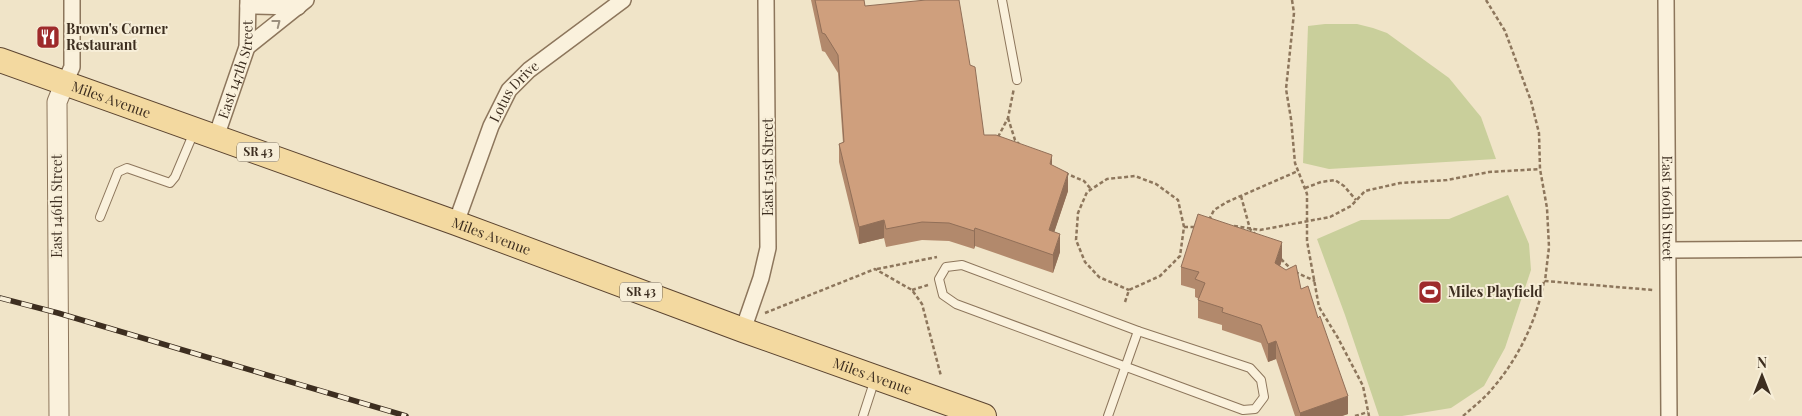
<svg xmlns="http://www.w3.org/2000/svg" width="1802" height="416" viewBox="0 0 1802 416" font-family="'Playfair Display',serif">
	<rect width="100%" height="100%" fill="#f0e4c8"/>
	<!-- green -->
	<g fill="#c9cf9b">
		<path d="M1325,24h32l16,4 14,5 62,45 32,39 15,42 -167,10 -26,-6 5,-137z"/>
		<path d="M1508,195l21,49 2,26 -26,78 -21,38 -33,22 -49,8h-23l-34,-101 -28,-76 44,-19 88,-1z"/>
	</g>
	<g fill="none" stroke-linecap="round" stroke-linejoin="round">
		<!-- service casing -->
		<g stroke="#8d765c" stroke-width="10">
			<g id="service">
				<path d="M1002,0l15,80"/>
				<path d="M100,217l18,-45 9,-4 43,15 5,-6 19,-45"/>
				<path d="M962,265l176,66 112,37 11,12 3,17 -9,12 -12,1 -287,-106 -13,-9 -4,-16 7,-12z"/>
				<path d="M863,416l12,-37"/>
				<path d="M1108,416l30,-85"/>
			</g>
		</g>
		<!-- minor casing -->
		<g stroke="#8d765c" stroke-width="18">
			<g id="minor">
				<path id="s1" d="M1666,0l3,416"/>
				<path d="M248,6l50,1"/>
				<path d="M247,47l59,-47"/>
				<path d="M65,82l7,-15v-67"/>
				<path id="s2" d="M216,137l31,-90 1,-47"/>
				<path id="s3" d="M456,223l35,-97 18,-36 20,-20 94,-70"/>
				<path d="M1669,250l133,-1"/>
				<path d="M743,330l18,-52 7,-30 -2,-248"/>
			</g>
		</g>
		<!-- tertiary casing -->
		<g stroke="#8d765c" stroke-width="21">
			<path id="tertiary" d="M59,416l-2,-314 8,-20"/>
		</g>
		<!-- primary casing -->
		<g stroke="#5b4430" stroke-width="26">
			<g id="primary">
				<path id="s4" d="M0,60l456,163 287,107 241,86"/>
			</g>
		</g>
		<!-- path -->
		<g stroke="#8d765c" stroke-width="2.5" stroke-dasharray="4 2.5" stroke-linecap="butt">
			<path d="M1292,0l2,13 -8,76 5,30 4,44 12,31v47l12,66 19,31 25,48 6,30"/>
			<path d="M1486,0l19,31 26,70 8,32 1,36 7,39 2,39 -4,34 108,9"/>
			<path d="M1008,118l7,22 4,4"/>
			<path d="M998,137l10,-19 6,-30"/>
			<path d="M1065,173l19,8 7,8"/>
			<path d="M1305,188l16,-6 14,-2 9,6 12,14"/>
			<path d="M1241,196l9,33 5,5"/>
			<path d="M1209,220l5,-10 13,-8 71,-31"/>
			<path d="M1234,226l26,4 70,-13 21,-11 14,-15 35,-8 47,-3 42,-8 51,-3"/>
			<path d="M1184,227h12"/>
			<path d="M1281,259l10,10"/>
			<path d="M877,269l60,-12"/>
			<path d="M1295,272l20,9"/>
			<path d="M912,290l16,-5"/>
			<path d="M1125,302l4,-12 31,-14 20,-20 4,-29 -6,-27 -22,-16 -21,-8 -28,3 -20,13 -9,21 -2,27 9,22 14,15 30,13"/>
			<path d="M765,313l110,-44 37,21 10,14 19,72"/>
			<path d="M1355,416l13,-4"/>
			<path d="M1463,416c10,-9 21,-17 29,-27 26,-30 45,-69 52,-108"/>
		</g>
		<!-- service -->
		<use href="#service" stroke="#faf1dc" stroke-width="8"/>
		<!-- minor -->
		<use href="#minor" stroke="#faf1dc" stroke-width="15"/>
		<!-- tertiary -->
		<use href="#tertiary" stroke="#faf1dc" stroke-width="19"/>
		<!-- primary -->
		<use href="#primary" stroke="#f3d9a0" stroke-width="24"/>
		<!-- rail casing -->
		<g stroke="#3d2e20" stroke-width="5.5">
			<path id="rail" d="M0,298l58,15 348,103"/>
		</g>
		<!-- rail -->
		<use href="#rail" stroke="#f7eed8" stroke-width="4" stroke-dasharray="11" stroke-linecap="butt"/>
	</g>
	<!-- wall -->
	<g fill="#b2896c">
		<path d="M811,0h53l1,6 105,59 14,70 68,31 16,25 -14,41 6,20 -7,21 -78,-27 -1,3 -25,-8 -27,-1 -36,7 -2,-9 -25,6 -20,-82v-18l4,-1 -5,-70 -13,-21 -3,-1z"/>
		<path d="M1282,260l-2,6 21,23 47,125 -6,2h-47l-19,-57 -8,3 -7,-19 -39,-13v-5l-24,-7v-18l1,-1 -4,-2v-8l-14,-4v-18z"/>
	</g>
	<!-- shaded-wall -->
	<g fill="#916f58">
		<path d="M1052,155v18l-2,-9z"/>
		<path d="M1068,173v18l-19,57v-18z"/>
		<path d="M884,220v18l-25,6v-17z"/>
		<path d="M975,228v18l-1,3v-18z"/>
		<path d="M1060,234v18l-7,21v-18z"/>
		<path d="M1282,242v18l-7,21v-18z"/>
		<path d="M1276,341v18l-8,3v-18z"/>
		<path d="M1348,396v18l-6,2h-42v-3z"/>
	</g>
	<!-- building -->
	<g fill="#cf9f7d" stroke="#916f58">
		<path d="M815,0h49l1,6 61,-6h33l11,65 5,2 9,68h12l56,20 -2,9 18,9 -19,57 11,4 -7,21 -78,-27 -1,3 -25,-8 -27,-1 -36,7 -2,-9 -25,7 -20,-83 5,-2 -6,-87 -13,-21 -3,-1z"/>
		<path d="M1198,214l84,28 -7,21 11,7 10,-5 5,24 7,-3 10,32 2,-2 28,80 -48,17 -24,-72 -8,3 -7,-19 -39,-13 1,-4 -25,-8 7,-17 -10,-4 4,-7 -18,-5z"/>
	</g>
	<!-- one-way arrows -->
	<defs><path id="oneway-chevron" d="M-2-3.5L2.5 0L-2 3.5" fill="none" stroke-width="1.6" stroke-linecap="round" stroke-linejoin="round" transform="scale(1.25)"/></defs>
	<use stroke="#9c907e" href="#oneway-chevron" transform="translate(277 23) rotate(-38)"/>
	<!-- icons -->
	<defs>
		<g id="restaurant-square" transform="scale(1.25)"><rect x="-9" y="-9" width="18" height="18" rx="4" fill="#9e2a2b" stroke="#f7eed8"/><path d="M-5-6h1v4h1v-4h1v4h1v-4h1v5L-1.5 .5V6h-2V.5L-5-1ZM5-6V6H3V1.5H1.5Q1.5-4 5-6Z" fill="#fff"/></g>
		<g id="stadium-square" transform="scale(1.25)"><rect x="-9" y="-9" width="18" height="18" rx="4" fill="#9e2a2b" stroke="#f7eed8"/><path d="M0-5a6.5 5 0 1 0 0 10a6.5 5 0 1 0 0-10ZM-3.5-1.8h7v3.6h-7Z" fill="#fff"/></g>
	</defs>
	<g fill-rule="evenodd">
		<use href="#restaurant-square" x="48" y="37"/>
		<use href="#stadium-square" x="1430" y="292"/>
	</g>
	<g text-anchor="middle" stroke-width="4" stroke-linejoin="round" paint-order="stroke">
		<!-- shield labels -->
		<g fill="#f7eed8" stroke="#756857" stroke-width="1">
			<rect x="237" y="142.5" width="42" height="19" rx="4"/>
			<rect x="620" y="282.5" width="42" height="19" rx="4"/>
		</g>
		<g font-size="12" font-weight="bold" fill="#3d2e20">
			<text x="258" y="156">SR 43</text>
			<text x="641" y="296">SR 43</text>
		</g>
		<!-- poi labels -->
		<g font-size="14" font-weight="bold" fill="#3d2e20" stroke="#f7eed8" text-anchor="start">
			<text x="66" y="34">Brown's Corner<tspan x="66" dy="16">Restaurant</tspan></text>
			<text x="1448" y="297">Miles Playfield</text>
		</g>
		<!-- street labels -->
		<g font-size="14" fill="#3d2e20" stroke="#f7eed8">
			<text dy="5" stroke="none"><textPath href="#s2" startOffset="71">East 147th Street</textPath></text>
			<text dy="5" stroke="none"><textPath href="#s3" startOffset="145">Lotus Drive</textPath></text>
			<text dy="5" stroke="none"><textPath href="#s4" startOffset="118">Miles Avenue</textPath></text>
			<text transform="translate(768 167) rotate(-90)" y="5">East 151st Street</text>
			<text transform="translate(57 206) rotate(-90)" y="5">East 146th Street</text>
			<text dy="5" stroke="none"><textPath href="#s1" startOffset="208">East 160th Street</textPath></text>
			<text dy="5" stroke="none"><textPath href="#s4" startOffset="522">Miles Avenue</textPath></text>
			<text dy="5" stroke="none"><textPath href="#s4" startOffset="928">Miles Avenue</textPath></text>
		</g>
	</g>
	<!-- north arrow -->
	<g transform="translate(1762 376)" stroke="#f7eed8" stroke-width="4" paint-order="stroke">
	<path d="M0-4L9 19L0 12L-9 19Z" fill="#3d2e20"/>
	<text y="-8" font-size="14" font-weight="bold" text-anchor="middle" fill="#3d2e20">N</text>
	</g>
</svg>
